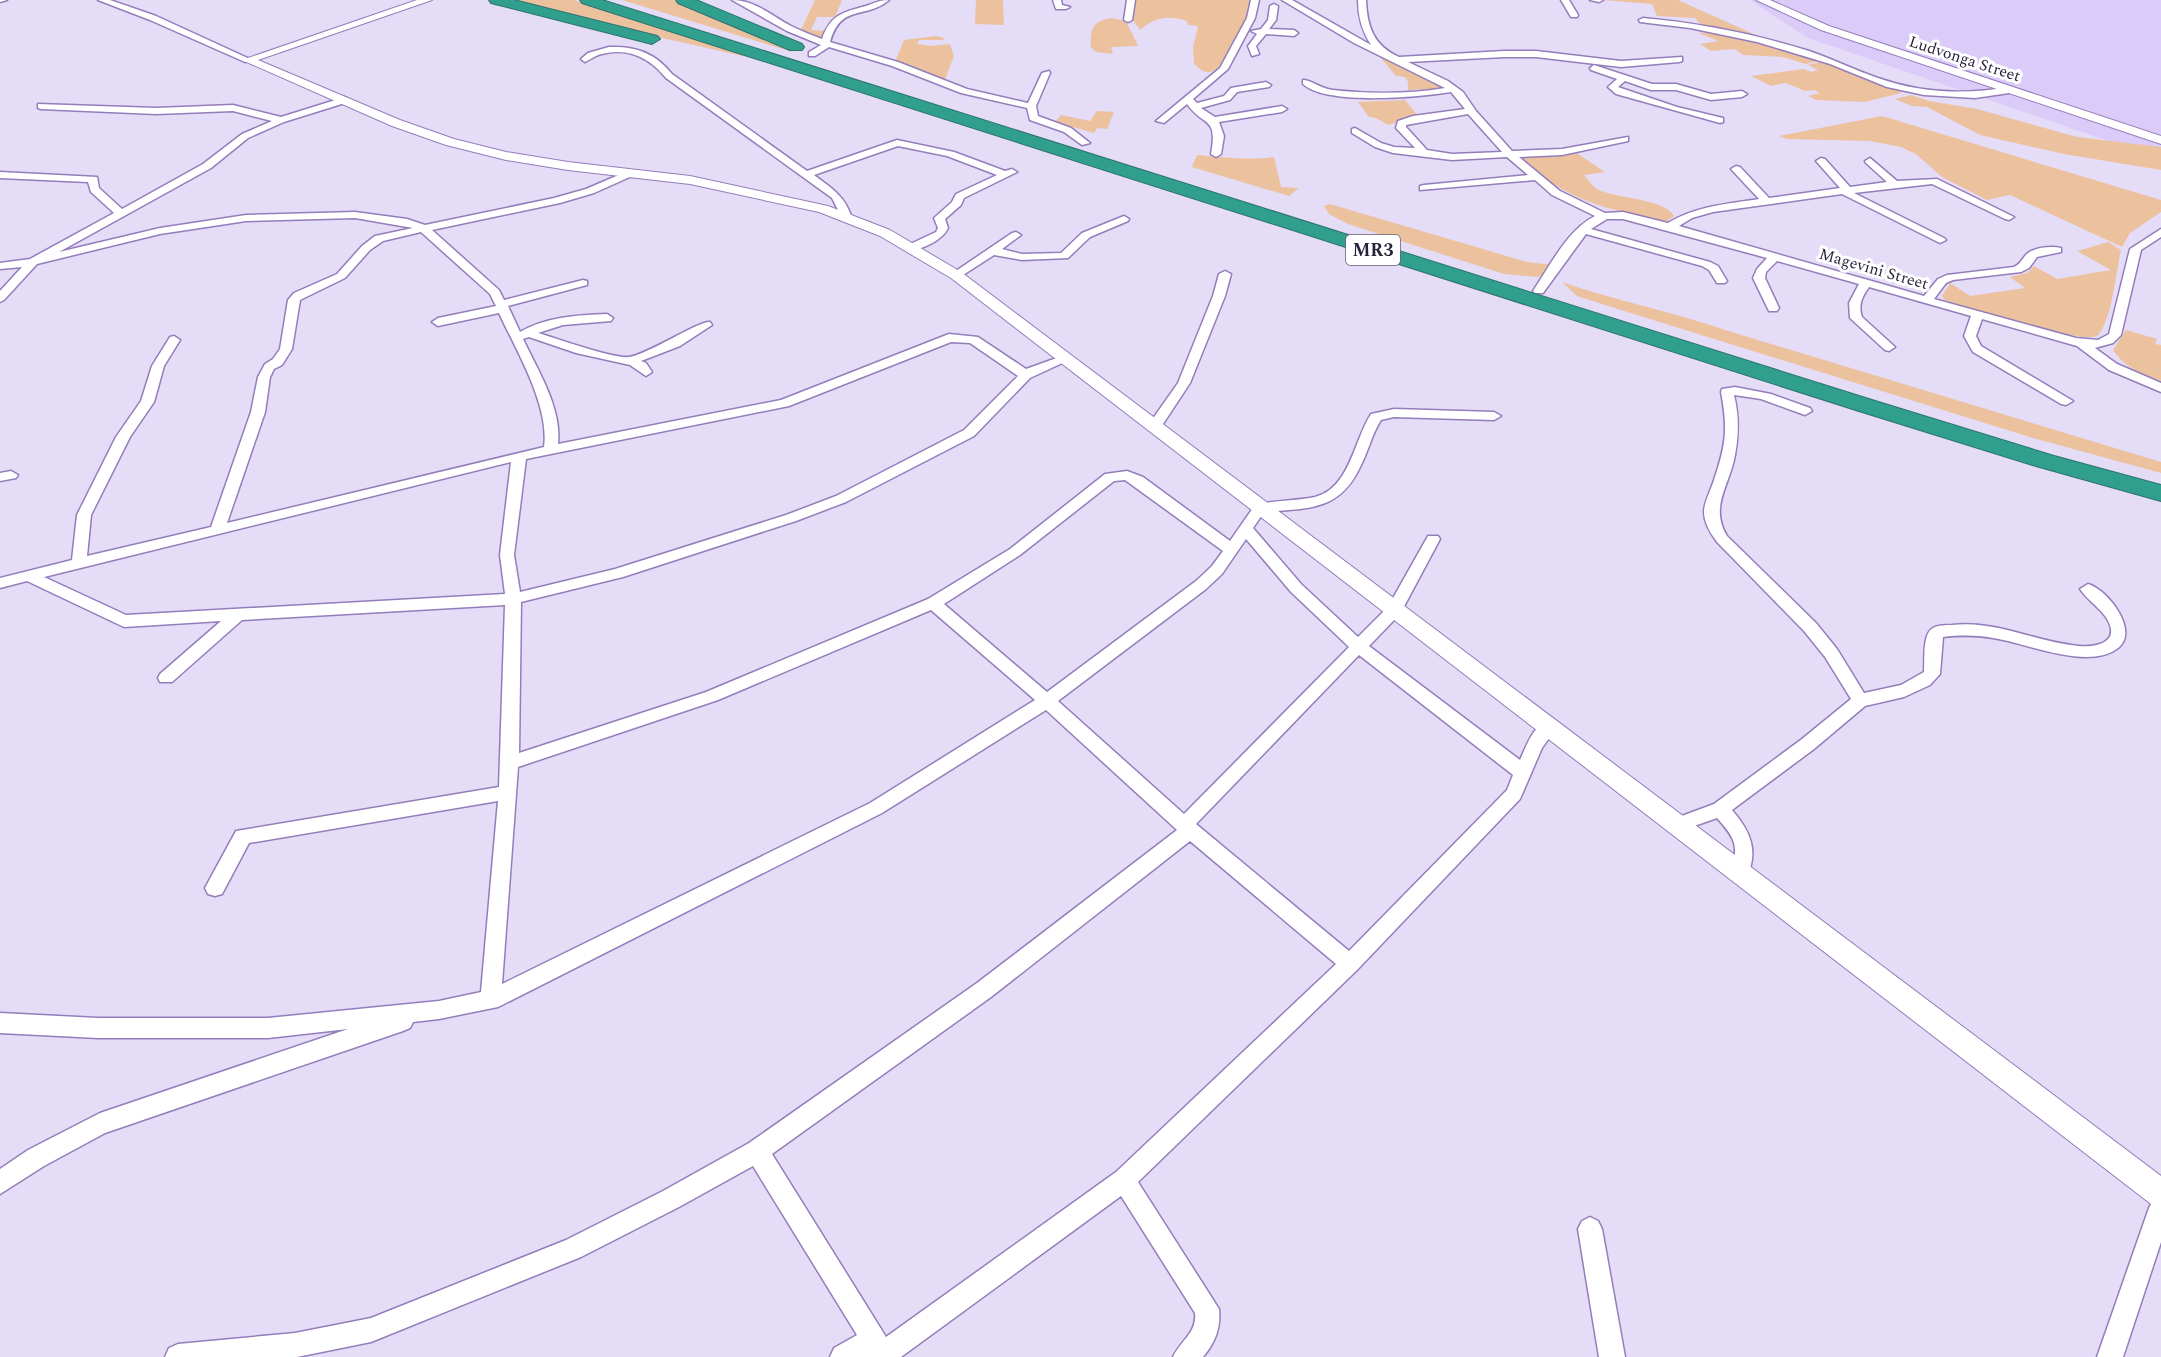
<svg xmlns="http://www.w3.org/2000/svg" width="2161" height="1357" viewBox="0 0 2161 1357" font-family="Spectral,serif">
	<rect width="100%" height="100%" fill="#e5dcf7"/>
	<!-- built -->
	<path fill="#dbcbf8" d="M1750,0h411v159l-353,-121z"/>
	<!-- green -->
	<g fill="#ecc19e">
		<path d="M512,0h62l196,62 -206,-46z"/>
		<path d="M622,0h52l122,53z"/>
		<path d="M815,0h27l-7,17h-18l-6,13 14,1 -2,10 -23,-9z"/>
		<path d="M976,0h27l1,25 -29,-1z"/>
		<path d="M1134,0h118c-4,16 -24,69 -42,72 -7,1 -12,-4 -16,-9l-1,-16 5,-21 -10,-1 -1,-4c-19,-6 -32,-4 -47,9l-9,-13z"/>
		<path d="M1603,0h75l82,37 -58,-12 -7,-7 -38,-2 -5,-12z"/>
		<path d="M1111,18l15,3 12,25 -27,1 2,7 -17,-2 -5,-5c-1,-17 1,-26 20,-29z"/>
		<path d="M1721,31l101,29 -16,4 -23,-7 -40,-2 -8,-6 -24,2 -11,-7 19,-3 -21,-8z"/>
		<path d="M936,36l8,2 -1,2h-24l-2,4 15,2 18,-2 4,12 -10,26 -49,-20 9,-22z"/>
		<path d="M1374,50l72,38 -38,2v-8l-3,-5 -9,-1 -16,-19 -12,-6z"/>
		<path d="M1824,61l73,27 4,5 -36,9 -49,-2 -8,-4 12,-3 -6,-3 -9,1 -19,-8 -15,3 -20,-10 53,-7 7,3 7,-2 -10,-5z"/>
		<path d="M1911,95l18,6 48,8 100,28 84,10v23l-97,-16 -84,-19 -53,-28 -15,-1 -17,-7z"/>
		<path d="M1405,100l13,16 -30,9 -12,-7 -7,-1 -11,-15z"/>
		<path d="M1097,111l17,1 -7,17 -10,-1 -3,5 -39,-11 6,-7 29,6z"/>
		<path d="M1882,116l279,84v12l-31,21 -8,14 -112,-52 -23,5 -45,-23 -26,-23 -15,-7 -31,-6 -83,-2 -8,-3z"/>
		<path d="M1575,152l30,20 -21,3c4,4 8,11 13,14 19,10 66,9 77,27l-7,5h-6c-59,-13 -99,-22 -143,-66l25,1z"/>
		<path d="M1197,155c25,2 52,6 77,2l7,30 18,1 -10,8 -97,-29z"/>
		<path d="M1330,204l197,58 27,3 -7,8 -9,4 -34,-3 -156,-50 -19,-10 -5,-8z"/>
		<path d="M2108,242l13,8c-5,21 -9,70 -23,85 -10,11 -119,-25 -138,-30l-15,-5 -3,-4 8,-13 20,13 55,-8 -15,-11 17,-4 7,-7 23,13 54,-9 -34,-19z"/>
		<path d="M1562,282c54,19 109,29 163,48l436,132v11l-128,-35 -428,-133 -28,-9z"/>
		<path d="M2126,330l31,9 -2,5 6,1v36c-19,-7 -37,-14 -48,-31z"/>
	</g>
	<g fill="none" stroke-linecap="round" stroke-linejoin="round">
		<!-- minor casing -->
		<g stroke="#947dbb" stroke-width="3">
			<g id="minor">
				<path d="M0,0h7l-7,2z"/>
				<path d="M98,0h12l46,16 96,44 -7,2 -95,-42z"/>
				<path d="M732,0c23,0 40,16 59,26 10,5 21,9 31,13 8,-24 21,-27 44,-33 8,-3 14,-6 23,-6 -24,20 -48,3 -59,42l68,20 69,27 61,14 14,-30 7,-2 1,2 -14,33 2,10 33,12 19,15 -8,2 -18,-13 -34,-12 -3,-12 -66,-15 -69,-27 -63,-19 -14,9h-6v-4l12,-7 -34,-14z"/>
				<path d="M1053,0h8l1,5 8,2 -4,2h-10z"/>
				<path d="M1127,0h8l-3,20 -4,2 -4,-2z"/>
				<path d="M1251,0h8l-4,18 -27,51 -35,30 4,4 27,-7 7,-8 35,-6 5,3 -2,2 -32,5 -7,8 -29,8 14,9 67,-11 5,3 -5,3 -63,10 5,14 -3,18 -5,3 -5,-3c7,-39 -7,-26 -24,-50l-23,19 -8,-2 64,-53 27,-50z"/>
				<path d="M1282,0h10l79,45c-9,-14 -13,-28 -13,-45h8c1,27 8,46 33,57l105,-6h32l85,10 61,-4v4l-3,1 -58,5 -85,-10h-32l-96,5 40,19 15,11 13,19 36,40 50,-2 66,-12v4l-66,14 -43,2 41,34 45,22 18,-1 45,11c28,-17 59,-19 91,-24l-28,-30 5,-3 4,1 29,31 71,-10 -24,-27 5,-3 4,1 25,28 37,-5 -21,-19 -1,-2 5,-3 27,23 40,-2 77,38 -5,3 -4,-1 -73,-35 -78,9 90,45 2,2 -6,3 -98,-49 -129,18 -21,6 -13,8 245,70 14,-17 9,-4 67,-8c7,-3 8,-9 14,-14 8,-6 24,-7 33,-5v4l-24,5 -8,11 -8,4 -68,8 -7,3 -12,16 142,39 22,2 11,-6 21,-85 31,-20v8l-20,13 -20,85 -8,8 -18,5 22,16 44,19v9l-52,-22 -32,-24 -95,-27 -6,17 5,10 92,55 -7,4 -5,-1 -88,-52 -9,-16 7,-20 -102,-29c-7,10 -11,18 -7,30l33,30 -6,4 -4,-1 -35,-32 -1,-15 10,-19 -82,-23 -11,11 -1,6 14,30 -2,3h-8l-16,-33 4,-9 10,-11 -144,-39h-16l-16,10 119,33 8,4 9,15 -2,2h-8l-8,-13 -7,-4 -116,-32 -43,59h-8l-2,-2c17,-25 34,-61 62,-75l-43,-21 -17,-15 -115,10v-4l4,-1 104,-10 -21,-18 -55,3 -59,-7 -18,-6 -23,-14v-4l3,-1 26,15 13,4 21,1 -19,-20 2,-7 15,-5 52,-7 -14,-17c-31,5 -125,14 -148,-8v-4c7,-1 18,9 30,10 36,4 76,4 112,-2l-91,-45zM1468,114l34,38 -50,2 -25,-4 -21,-23v-2z"/>
				<path d="M1561,0h8l9,15 -1,2h-6z"/>
				<path d="M1590,0h13l-4,2z"/>
				<path d="M1274,4l4,2 -2,14 -7,9 25,1 4,3 -4,3 -28,-2 -10,12 3,8 -7,2 -4,-10 9,-12 -6,-3 10,-2 7,-9 2,-14z"/>
				<path d="M1643,18c57,5 112,16 166,33 24,8 45,19 69,27 42,15 87,17 131,9l5,3 -5,3 -34,5 -51,-3 -37,-8 -57,-23 -73,-22 -67,-14 -50,-6 -1,-2z"/>
				<path d="M609,47c27,-1 46,6 63,27l135,97 90,-31 57,12 51,19 7,-2 5,3 -53,26 -3,7 -16,14 3,9c-5,12 -29,24 -42,22v-4l30,-14 2,-4 -4,-10 18,-16 4,-8 41,-19 -50,-19 -49,-10 -84,29c16,12 31,21 37,41l-1,2h-8l-10,-20 -166,-120c-16,-20 -38,-31 -64,-24 -6,1 -11,5 -17,8l-4,-3 7,-6z"/>
				<path d="M1594,65l58,19h24l35,10 31,-3 5,3 -5,3 -31,3 -35,-10h-25l-26,-9 -7,6 59,20 46,11v4l-3,1 -104,-29 -8,-7 9,-8 -26,-9 -1,-2z"/>
				<path d="M345,97l5,3 -2,2 -64,20 -36,16 -37,30 -152,84 101,-24 86,-13 109,-3 52,7 18,6 129,-27 32,-9 42,-18 5,3 -1,2 -38,17 -34,10 -128,27 67,60 5,10 79,-20 4,1v4l-79,21 12,26c26,-15 57,-17 87,-18l6,4 -2,3 -48,4 -25,8c18,5 75,26 91,24 20,-3 71,-37 81,-35l2,3 -32,21 -39,15 5,2 6,9 -6,4 -16,-11 -54,-12 -47,-16 -6,2c15,32 39,69 35,105l223,-44 168,-66 29,3 48,32 39,-14 6,4 -41,19 -56,58 -128,66 -50,19 -173,56 -102,25 -2,151 187,-61 222,-93 82,-50 95,-75 22,-3 16,6 87,64 25,-36c19,-5 41,-4 60,-8 35,-9 39,-57 56,-83l23,-5 100,3 7,4 -7,4 -100,-3 -13,3c-9,14 -12,29 -19,43 -21,48 -51,45 -98,49l-11,16 48,56 57,53 30,-30 40,-71h10l2,3 -40,75 -31,32 151,114c6,-13 16,-43 34,-38l3,5 -15,21 -22,51 -163,171 -219,212 81,127c2,19 -4,34 -16,48h-30c8,-17 24,-24 22,-44l-74,-117 -220,161h-71l4,-9 23,-13 -104,-169 -74,41 -98,50 -210,85 -74,15h-132l4,-9 9,-4 117,-11 76,-15 195,-78 97,-49 86,-48 228,-160 200,-153 -131,-120 -164,103 -384,194 -59,12 -26,3 -3,6 -7,3 -298,102 -61,33 -44,28v-25l28,-19 72,-37 248,-84 -80,9h-170l-98,-5v-20l98,5h170l171,-17 42,-9 17,-191 -249,42 -27,51 -7,2 -7,-2 -3,-6 31,-57 263,-44 6,-182 -263,15 -70,62h-12l-2,-4 2,-4 61,-53 -97,6 -97,-46 -27,7v-10l72,-18 5,-45 39,-78 25,-36 11,-35 18,-29 4,-1 6,4 -16,26 -10,36 -24,35 -39,78 -4,41 124,-29 40,-115 7,-35 7,-13 8,-5 7,-10 8,-49 6,-7 43,-19 25,-28 13,-10 38,-8 -58,-10 -109,3 -86,13 -123,30 -33,36 -4,2v-11l22,-24 -22,2v-6l30,-4 84,-46 -23,-21 -3,-10 -88,-4v-6l97,5 2,11 23,21 81,-45 39,-30 30,-13 -39,-10 -77,3 -115,-5 -3,-1v-4l118,4 77,-3 48,12zM421,232l69,62 6,12 -58,12 -6,4 6,4 61,-13c17,37 51,93 45,134l-317,76 38,-111 5,-35 4,-8 8,-4 10,-16 8,-49 45,-22 25,-28 13,-9zM951,342l19,1 48,33 -54,54 -128,66 -50,19 -171,54 -95,23 -6,-37 12,-96 263,-53zM511,462l-11,93 5,39 -379,21 -82,-38zM1125,480l98,71 -11,15 -16,15 -149,111 -103,-88 76,-49 94,-74zM1246,539l45,53 58,55 -165,167 -126,-113 148,-112 16,-15zM931,610l104,90 -165,103 -368,181 16,-217 200,-67zM1359,655l154,120 -6,15 -158,161 -153,-127zM1190,841l146,123 -220,208 -230,165 -114,-183 219,-157z"/>
				<path d="M1124,216l5,3 -1,2 -38,16 -22,21 -46,2 -28,-5 -34,22h-8l-2,-2 62,-42 4,-1 5,3 -19,14 20,5 39,-1 21,-20z"/>
				<path d="M1225,271l6,3 -6,22 -35,87 -31,47h-10l-2,-3 31,-44 35,-87 6,-22z"/>
				<path d="M1735,387l36,7 39,14 2,3 -7,4 -44,-16 -27,-4c5,21 5,38 1,60 -5,30 -26,51 -8,81l89,87 21,26 27,44 37,-8 23,-13c1,-12 -2,-38 9,-44 5,-3 13,-3 19,-3 44,-5 84,17 127,21 11,1 34,-1 32,-17 -3,-17 -22,-26 -31,-40l8,-5c19,5 52,47 30,64 -29,23 -91,-5 -125,-10 -17,-3 -33,-3 -50,-1l-3,37 -10,11 -26,12 -39,9 -51,43 -82,61c19,22 27,41 14,69l-7,2 -7,-2 -2,-6c10,-27 5,-35 -13,-55l-40,14 -6,-2 -3,-5 3,-5 43,-16 88,-65 49,-40 -26,-42 -21,-26 -87,-89c-6,-8 -13,-19 -13,-30 0,-10 7,-22 10,-32 12,-35 14,-51 7,-88l1,-3z"/>
				<path d="M11,471l7,4 -2,3 -16,3v-8z"/>
				<path d="M2161,1196v46l-38,115h-26l52,-149 4,-8z"/>
				<path d="M1590,1217l8,4 4,8 23,128h-26l-21,-128 4,-8z"/>
			</g>
		</g>
		<!-- tertiary casing -->
		<g stroke="#947dbb" stroke-width="2">
			<g id="tertiary">
				<path d="M417,0h15l-174,60 142,60 54,19 52,13 62,10 122,14 138,30 62,24 71,42 1200,904v33l-10,-5 -1200,-926 -71,-42 -61,-24 -129,-28 -122,-14 -62,-10 -60,-15 -54,-19 -150,-66z"/>
				<path d="M1756,0h14l59,26 332,110v8l-340,-114z"/>
			</g>
		</g>
		<!-- motorway casing -->
		<g stroke="#2d7270" stroke-width="2">
			<g id="motorway">
				<path d="M489,0h25l143,36 3,3 -8,5 -161,-41z"/>
				<path d="M580,0h22l1273,401 179,55 107,29v16l-125,-35 -177,-55 -1277,-408z"/>
				<path d="M676,0h20l106,44 2,3 -2,3h-12l-112,-47z"/>
			</g>
		</g>
		<!-- minor -->
		<use href="#minor" fill="#fff" fill-rule="evenodd"/>
		<!-- tertiary -->
		<use href="#tertiary" fill="#fff" fill-rule="evenodd"/>
		<!-- motorway -->
		<use href="#motorway" fill="#309f8e" fill-rule="evenodd"/>
	</g>
	<g text-anchor="middle" stroke-width="6" stroke-linejoin="round" paint-order="stroke">
		<!-- far-street labels -->
		<g font-size="16" fill="#281f38" stroke="#fff">
			<text transform="translate(1965 58) rotate(18)" y="6">Ludvonga Street</text>
			<text transform="translate(1874 268) rotate(16)" y="6">Magevini Street</text>
		</g>
		<!-- shield labels -->
		<rect fill="#fff" stroke="#686274" stroke-width="1.5" x="1346" y="235" width="54" height="30" rx="4.5"/>
		<g font-size="18" font-weight="bold" fill="#281f38">
			<text x="1373" y="256">MR3</text>
		</g>
	</g>
</svg>
